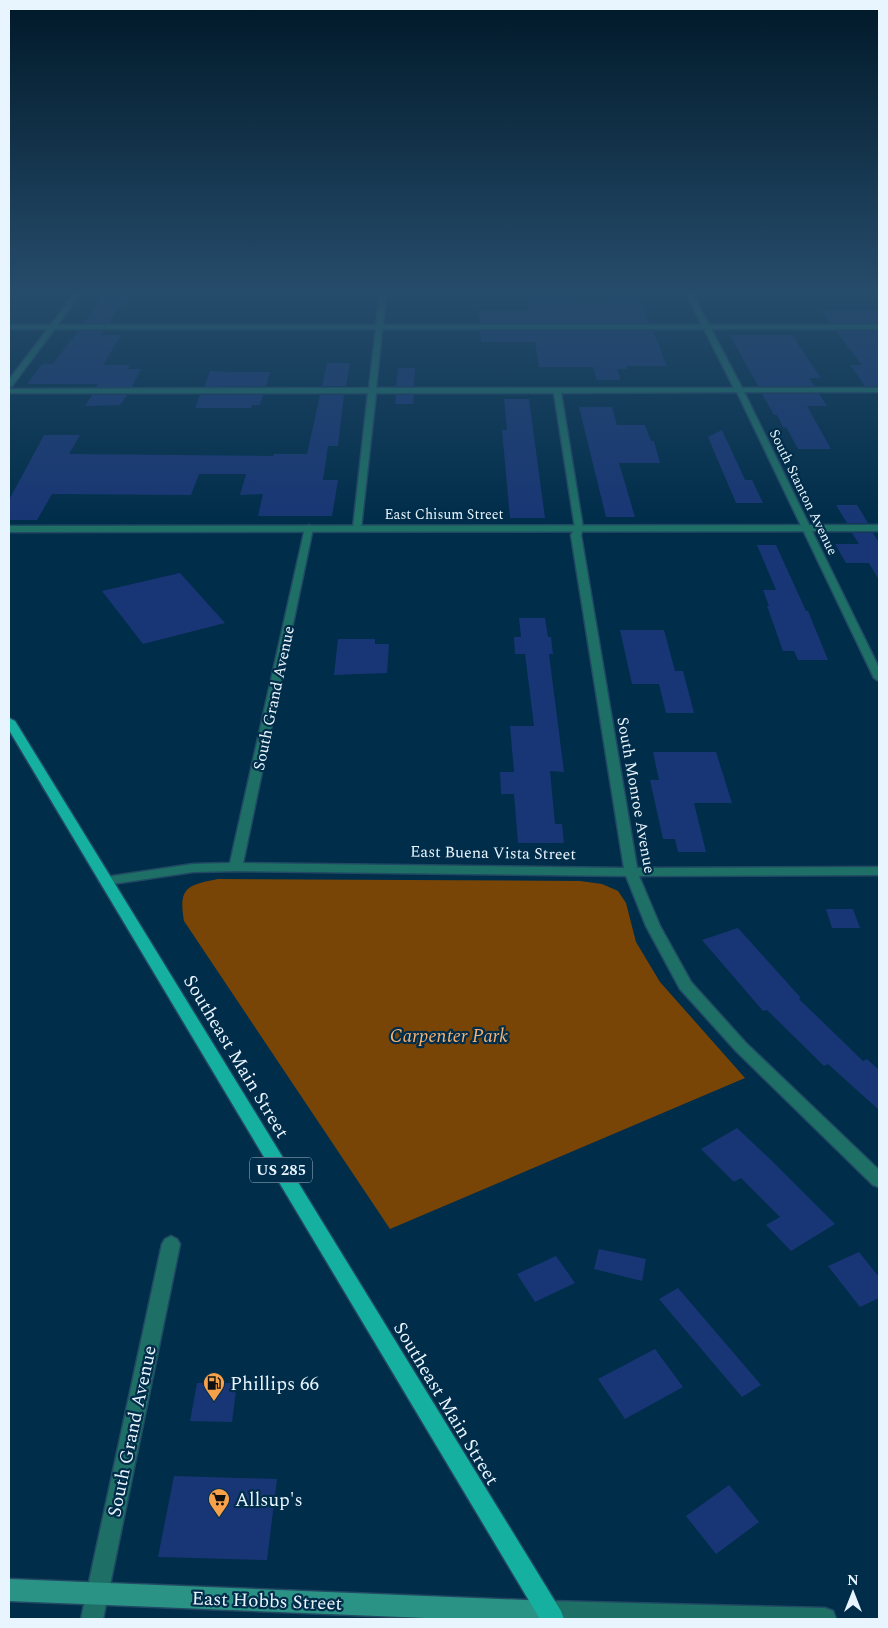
<svg xmlns="http://www.w3.org/2000/svg" width="888" height="1628" viewBox="0 0 888 1628" font-family="Spectral,serif">
	<rect width="100%" height="100%" fill="#002d4a"/>
	<!-- green -->
	<path fill="#794506" d="M218,879l362,2 22,3 16,7 8,12 10,39 24,40 85,96 -355,151 -206,-308c-6,-34 4,-36 34,-42z"/>
	<!-- building -->
	<g fill="#183675">
		<path d="M105,293h24l-20,30h-25z"/>
		<path d="M525,293h48l3,10h42l-4,-10h24l12,30h-171v-12h49z"/>
		<path d="M820,310h59v13h-49z"/>
		<path d="M78,331h26l-3,4h20l-18,30h27l-2,4h13l-9,18h-36l2,-3h-71l15,-20h11z"/>
		<path d="M480,331h173l14,35h-40v3h-10l4,11h-24l-4,-13h-54l-4,-25h-54z"/>
		<path d="M836,331h43v55h-14l-15,-21h12z"/>
		<path d="M730,335h62l29,43h-12l5,8h-56z"/>
		<path d="M327,363h23l-4,23h-24z"/>
		<path d="M398,368h17l-1,18h-18z"/>
		<path d="M210,371l24,1h36l-4,14 -62,1z"/>
		<path d="M762,394h57l8,12h-20l24,43h-33l-12,-22h-3l-6,-12h-3z"/>
		<path d="M92,395h35l-7,10 -35,1z"/>
		<path d="M200,395h63l-3,10h-8l-1,3h-56z"/>
		<path d="M320,395h24l-6,51h-10l-5,34h15l-6,36h-74l5,-22 -23,1 6,-21h-47l-8,21 -139,-1 -15,26h-28v-20l35,-65h36l-11,19 204,2 1,-2h33z"/>
		<path d="M396,395h18l-1,9h-18z"/>
		<path d="M504,399h25l16,119h-35l-8,-88h5z"/>
		<path d="M579,407h33l5,18h28l6,16h3l6,22h-41l16,54h-29z"/>
		<path d="M722,430l23,50h7l11,23h-27l-28,-66z"/>
		<path d="M836,505h21l11,18h-21z"/>
		<path d="M852,533h21l6,10v37l-10,-17h-23l-11,-19h24z"/>
		<path d="M757,545h19l30,66h2l20,49h-30l-4,-9h-11l-16,-45h2l-6,-16h13z"/>
		<path d="M180,573l45,50 -82,21 -41,-53z"/>
		<path d="M519,618h26l3,19h3l2,17h-4l15,118 -14,-1 5,53h7l2,19h-46l-4,-49h-13l-1,-22h14l-4,-46h24l-9,-72h-10l-1,-17h7z"/>
		<path d="M620,630h44l11,41h8l11,42h-28l-7,-29h-27z"/>
		<path d="M338,639h37v5h14l-2,29 -53,2z"/>
		<path d="M653,752h63l16,51h-38l12,49h-28l-3,-13h-12l-13,-59h9z"/>
		<path d="M826,909h27l7,19h-28z"/>
		<path d="M738,928l63,70 -2,1 64,62 4,-2 12,11v40l-51,-46 -4,2 -57,-56 -4,1 -61,-71z"/>
		<path d="M737,1128l34,32 64,64 -44,27 -25,-26 14,-8 -39,-39 -7,4 -33,-33z"/>
		<path d="M599,1249l47,10 -4,22 -48,-12z"/>
		<path d="M859,1252l20,25v21l-19,9 -32,-41z"/>
		<path d="M556,1256l19,27 -40,19 -18,-28z"/>
		<path d="M678,1288l83,97 -19,12 -83,-98z"/>
		<path d="M655,1349l28,38 -58,32 -27,-40z"/>
		<path d="M197,1383h40l-5,39 -42,-1z"/>
		<path d="M174,1476l103,3 -10,81 -109,-3z"/>
		<path d="M729,1485l30,37 -43,32 -30,-38z"/>
	</g>
	<g fill="none" stroke-linecap="round" stroke-linejoin="round">
		<!-- minor casing -->
		<g stroke="#214963" stroke-width="3">
			<g id="minor">
				<path d="M380,293h6l-3,32h319l-16,-32h6l17,32h170v4h-168l31,59h137v4h-135l135,276v13l-5,-3 -137,-286 -176,1 22,135 -2,7 56,333 242,-1v8l-240,1 21,50 31,56 55,61 133,127v17l-6,-2 -137,-134 -56,-62 -34,-63 -20,-50 -390,-5 -43,1 -87,13 -7,-4 7,-4 87,-13 37,-1 75,-335 4,-3 4,3 -70,335 381,5 -53,-333 4,-7 -21,-135h-178l-15,135 -4,3 -4,-3 15,-135h-359v-4l360,-1 7,-59h-367v-4h367zM382,329h322l30,59h-358z"/>
				<path d="M171,1236l6,3 3,5 -77,375h-22l81,-375 3,-5z"/>
			</g>
		</g>
		<!-- tertiary casing -->
		<g stroke="#214963" stroke-width="3">
			<g id="tertiary">
				<path d="M75,293h6l-69,93h-3v-6z"/>
				<path d="M879,525v6l-870,1v-6z"/>
				<path d="M548,1601l277,7 8,3 3,8h-296l-3,-7 3,-8z"/>
			</g>
		</g>
		<!-- secondary casing -->
		<g stroke="#214963" stroke-width="3">
			<path id="secondary" d="M9,1579l539,22 8,3 3,8 -3,7h-105l-442,-18z"/>
		</g>
		<!-- primary casing -->
		<g stroke="#214963" stroke-width="3">
			<path id="primary" d="M9,718l6,3 546,890 3,8h-24l-531,-889z"/>
		</g>
		<!-- minor -->
		<use href="#minor" fill="#1e7066" fill-rule="evenodd"/>
		<!-- tertiary -->
		<use href="#tertiary" fill="#1e7066" fill-rule="evenodd"/>
		<!-- secondary -->
		<use href="#secondary" fill="#2b9386" fill-rule="evenodd"/>
		<!-- primary -->
		<use href="#primary" fill="#15b09f" fill-rule="evenodd"/>
	</g>
	<!-- sky -->
	<linearGradient id="sky" x2="0" y2="1"><stop stop-color="#001929"/><stop offset="0.56" stop-color="#264c6b"/><stop offset="1" stop-color="#264c6b" stop-opacity="0"/></linearGradient>
	<rect width="888" height="521" fill="url(#sky)"/>
	<!-- icons -->
	<defs>
		<g id="fuel-pin" transform="scale(1.125)"><path d="M0 17L-7.5 6A9.5 9.5 0 1 1 7.5 6Z" fill="#f7a14a" stroke="#002d4a"/><path d="M-5.5-6h7V0h2V4h1.3V-2.5L3-4.5l.8-.8L6-3V5H2.5V1h-1V6h-7ZM-4.2-4.7v3.2H.2V-4.7Z" fill="#111"/></g>
		<g id="supermarket-pin" transform="scale(1.125)"><path d="M0 17L-7.5 6A9.5 9.5 0 1 1 7.5 6Z" fill="#f7a14a" stroke="#002d4a"/><path d="M-6-5.5h2.5l.6 2H6L4.5 2H-2.5L-4.4-4H-6ZM-1.5 3.2a1.3 1.3 0 1 0 .1 0ZM3 3.2a1.3 1.3 0 1 0 .1 0Z" fill="#111"/></g>
	</defs>
	<g fill-rule="evenodd">
		<use href="#fuel-pin" x="214" y="1383"/>
		<use href="#supermarket-pin" x="219" y="1499"/>
	</g>
	<g text-anchor="middle" stroke-width="4.5" stroke-linejoin="round" paint-order="stroke">
		<!-- far-street labels -->
		<g font-size="14" fill="#e9f5fe" stroke="#002d4a">
			<text transform="translate(804 492) rotate(64)" y="5">South Stanton Avenue</text>
			<text x="444" y="519">East Chisum Street</text>
		</g>
		<!-- shield labels -->
		<rect fill="#002d4a" stroke="#a3b9c8" stroke-width="1" x="250" y="1157.5" width="62" height="25" rx="4"/>
		<g font-size="15" font-weight="bold" fill="#e9f5fe">
			<text x="281" y="1175">US 285</text>
		</g>
		<!-- street labels -->
		<g font-size="16" fill="#e9f5fe" stroke="#002d4a">
			<text transform="translate(273 698) rotate(-78)" y="6">South Grand Avenue</text>
			<text transform="translate(637 795) rotate(80)" y="6">South Monroe Avenue</text>
			<text transform="translate(493 852) rotate(1)" y="6">East Buena Vista Street</text>
		</g>
		<!-- near-park labels -->
		<g font-size="19" font-style="italic" fill="#f8b271" stroke="#002d4a">
			<text x="449" y="1042">Carpenter Park</text>
		</g>
		<!-- near-street labels -->
		<g font-size="19" fill="#e9f5fe" stroke="#002d4a">
			<text transform="translate(237 1056) rotate(59)" y="7">Southeast Main Street</text>
			<text transform="translate(447 1403) rotate(59)" y="7">Southeast Main Street</text>
			<text transform="translate(131 1431) rotate(-78)" y="7">South Grand Avenue</text>
			<text transform="translate(267 1600) rotate(2)" y="7">East Hobbs Street</text>
		</g>
		<!-- near-poi labels -->
		<g font-size="19" fill="#e9f5fe" stroke="#002d4a" text-anchor="start">
			<text x="230" y="1390">Phillips 66</text>
			<text x="235" y="1506">Allsup's</text>
		</g>
	</g>
	<!-- border -->
	<rect width="888" height="1628" fill="none" stroke="#e9f5fe" stroke-width="20"/>
	<!-- north arrow -->
	<g transform="translate(853 1593)" stroke="#002d4a" stroke-width="4" paint-order="stroke">
	<path d="M0-4L9 19L0 12L-9 19Z" fill="#e9f5fe"/>
	<text y="-8" font-size="14" font-weight="bold" text-anchor="middle" fill="#e9f5fe">N</text>
	</g>
</svg>
